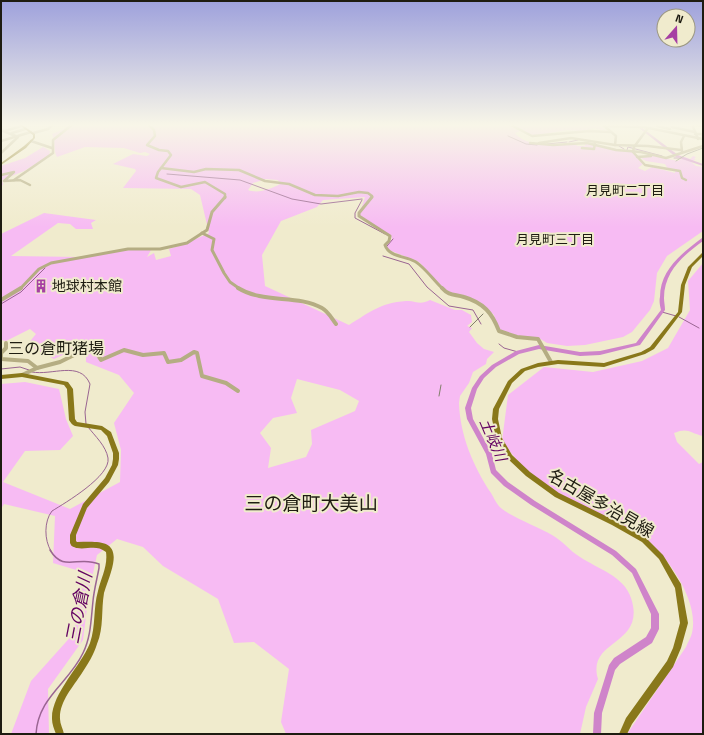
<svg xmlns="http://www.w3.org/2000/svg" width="704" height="735" viewBox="0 0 704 735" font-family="'Titillium Web','Noto Sans JP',sans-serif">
	<rect width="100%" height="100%" fill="#f0ebcd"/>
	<!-- green -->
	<g fill="#f7bbf3" fill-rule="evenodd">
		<path d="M64,124h534l9,7 -13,-3 -12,3 -15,-1 -35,6 -11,-5 -6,2c11,15 43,11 61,11l1,2h8v-2h7l2,4v-3l38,7 11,12 -5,4 7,3 7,-4 23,6v-2l-7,-2 -3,-5 -19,-3 -5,-3 12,-2 25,5 7,-4 5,2 3,-3 3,1 -2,2h2l-5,3 5,4 7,1v64l-36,25 -10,17 -3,28 -4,9 -18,22 -9,5 -38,8 -18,1 -20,-3 -8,-5 -21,-2 -17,-5 -4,-5 -3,-11 -12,-11 -33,-10 -30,-32 -30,-12 -3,-4 6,-7 -1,-3 -32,-20 6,-19 -42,3 -6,7 -36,14 -19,34 3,31 84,39c21,-13 31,-22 57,-24 10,-1 13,5 24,-1l25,10h7l9,5 1,7 -5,4 5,2 -3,4 8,11 7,6 10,3 -7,7 -1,5 -13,8 -4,11 -9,13 -1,7c1,32 14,63 32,90 3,5 6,12 10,15 10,9 38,19 51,27 11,6 18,16 28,22 18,12 44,19 51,41 16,48 -45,41 -33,81l-12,28 -6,27h-294l-5,-12 8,-53 -35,-27 -20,1 -16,-44 -55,-33 -20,-19 -26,-8 -20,16 -8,37 -6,48 -35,49 1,45h-38l20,-53 43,-48 9,-61 -30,-9 2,-47 -51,-12 -3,5v-125l24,-2 34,7 7,30 7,17 -13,14 -35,1 -22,31 67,27 50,-27 1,-32 -7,-27 20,-30 -15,-18 -33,-13v-5l7,-8h-17l-22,10 -27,-14 9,-11 -6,-5 -24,12 -5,-1v-106l43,-21 52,7 -5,3 2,6h-17l-6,-5 -12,-1 -47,33 69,1 50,-7h21l-4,7 7,-4 2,7 15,-4 -2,-7 16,-5 24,-11 -9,-38 -9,-6 -68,-1 13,-17 -1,-2 -22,-5 20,-10 14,2 3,-2 -5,-2 -5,1 -16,-5 -39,-1 -28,10c-4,-7 -1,-15 -5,-23l14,-6zM266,179l12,1 2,4c-9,5 -22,10 -32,6l5,-7zM297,379l43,11 19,11 -4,10 -44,19 1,14 -6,13 -38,11 3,-20 -11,-15 13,-15 24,-5 -6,-15z"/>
		<path d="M43,147l7,4 -1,5 -25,15 -22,9 1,5 -2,1v-20l24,-8z"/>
		<path d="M703,263v173c-13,-3 -15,-9 -29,-3l3,9 22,22 4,-2v272h-76l59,-87c2,-5 5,-10 6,-14 8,-34 -28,-82 -53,-100 -29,-14 -73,-30 -97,-50 -15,-12 -29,-26 -40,-42l6,-46 36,-28 49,5 49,-11 26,-13 22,-38 -2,-29z"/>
	</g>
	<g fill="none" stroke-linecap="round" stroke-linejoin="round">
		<!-- stream-far1 -->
		<g stroke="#9a6592" stroke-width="1">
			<path d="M508,136l18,8 11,1"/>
			<path d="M569,142l9,-2"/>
			<path d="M547,144l20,-2"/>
			<path d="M619,146l5,3"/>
			<path d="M627,150l1,-3 34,9"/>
			<path d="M674,158h7"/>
			<path d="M167,174l73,6 52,19 29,5 41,-5"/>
			<path d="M362,200l-7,13v5l30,16"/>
			<path d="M387,246l6,-7"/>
			<path d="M383,256l26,8 18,23 22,19 24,4 8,14"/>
			<path d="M1,304l20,-12 24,-24"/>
			<path d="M662,312l14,4"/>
			<path d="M679,317l20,11"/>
			<path d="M499,344l5,4 14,4"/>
			<path d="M1,369l19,-2 9,3"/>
			<path d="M32,372c20,4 48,-12 58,12l-5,28 1,12"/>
			<path d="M51,551c-7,-11 -7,-30 1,-40 13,-8 59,-35 56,-53 -2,-12 -13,-22 -20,-31"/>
		</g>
		<!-- stream -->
		<path stroke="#9a6592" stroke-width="1.5" d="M36,734c2,-37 33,-51 47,-81 8,-16 8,-34 10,-52 1,-11 4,-22 6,-33v-4c-21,-9 -35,9 -49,-14"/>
		<!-- river -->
		<g fill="#cf84ca" fill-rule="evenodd">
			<path d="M634,124h3l41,31 25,9v2l-27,-9z"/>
			<path d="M702,238h1v3c-19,14 -39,30 -39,57 0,4 1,8 1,12l-25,35 -40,10 -20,1 -41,-7 -20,5 -23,13 -12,11 -7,11 -6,19 2,11 19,35 4,16 12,12 27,19 81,50 20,18 23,45v15l-7,14 -32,21 -5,6 -13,43 -1,21h-8l1,-21 15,-48 5,-7 32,-21 5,-9v-14l-19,-41 -20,-18 -81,-50 -27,-19 -13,-13 -5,-19 -19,-35 -2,-11 7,-20 8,-12 12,-11 24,-14 23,-6 41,7 20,-1 36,-8 25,-33c-1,-4 -2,-9 -1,-13 0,-27 22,-44 42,-59z"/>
		</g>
		<!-- minor-far2 -->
		<g stroke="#b5ad83" stroke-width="2.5">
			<path d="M148,124l6,6 1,6 -8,9 12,5 9,1 3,4 -13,17 -2,6 25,9 24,-5 20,12v4"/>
			<path d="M509,124l23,12 57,-5 21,1"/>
			<path d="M602,124l14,12 -1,9 33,1 33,4"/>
			<path d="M692,124l6,15"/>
			<path d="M693,125l10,1"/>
			<path d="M605,126l39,1 59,12"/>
			<path d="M657,126l13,3"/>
			<path d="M672,127l23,5"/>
			<path d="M648,128l-14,19 -1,5 12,13 35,6 2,7 4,2"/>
			<path d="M1,130l17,7 -17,16"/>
			<path d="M5,131l16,-5"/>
			<path d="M12,133l13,-4"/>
			<path d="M33,133l15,-4 5,-5"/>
			<path d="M695,134h7l1,3"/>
			<path d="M1,141l30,-9"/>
			<path d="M31,141l21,7"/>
			<path d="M530,143l23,2 34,-2 29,7 25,2 25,6 37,-12"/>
			<path d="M539,143l32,-5 44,7"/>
			<path d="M582,148l12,1 1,-6"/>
			<path d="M682,151l-1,-9 3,-6"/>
			<path d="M637,157l14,-1"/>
			<path d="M161,168l33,4 12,-3 33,1 26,11 24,3 26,11 23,1 21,-4 9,1 4,3 -1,2"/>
			<path d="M1,175l13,-3 -10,9 16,-1 10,5"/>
			<path d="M14,180l39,-27v-13l20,-16"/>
		</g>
		<!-- minor-far1 -->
		<g stroke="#b5ad83" stroke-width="3">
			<path d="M372,197l-13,16v3l31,20 -1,5 -4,4c4,12 20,11 29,16 9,4 21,21 29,28"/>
			<path d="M202,233l12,6 -2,11 12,23 6,9 10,7"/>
			<path d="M20,289l19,-20 12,-6 77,-14h32l27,-6 20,-13 5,-18 13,-15"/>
		</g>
		<!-- minor -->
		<g stroke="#b5ad83" stroke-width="4">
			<path d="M238,288c26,16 59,6 84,20 6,3 10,11 14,16"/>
			<path d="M442,288c7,8 13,6 22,9 20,6 28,16 35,34l18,6 21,2 13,23"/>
			<path d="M1,300l20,-12"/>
			<path d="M6,343v5l-5,5v6l27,2 9,7"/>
			<path d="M22,375l15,-7 23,-6 20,-10 15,-1 6,9 23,-10 19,5 21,-2 4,9 13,-2 13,-8 3,1 5,23 24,7 12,8"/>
		</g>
		<!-- major -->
		<g fill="#89781a" fill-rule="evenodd">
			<path d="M18,124h3l14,10v4l-9,10 -25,17v-2l23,-17 9,-8v-3z"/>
			<path d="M702,253h1v3l-11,11 -7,18 -3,27 -28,37 -9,5 -41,13 -46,-3 -20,3 -13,4 -13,12 -13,26 -1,10 4,19 10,17 18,17 29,21 57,28 30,17 17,17 18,29 7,39 -7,25 -8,19 -41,57 -5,10h-8l7,-16 41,-57 6,-13 7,-25 -5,-35 -16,-29 -17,-17 -30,-17 -57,-28 -29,-21 -18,-17 -12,-20 -4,-20 1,-10 15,-28 13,-12 17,-6 20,-3 46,3 37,-11 9,-5 28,-35 3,-27 7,-18z"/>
			<path d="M22,373l46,9 5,7 2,30 2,3 25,4 9,6 8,21v6l-1,6 -9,17 -22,26 -11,27v6l1,1c25,-1 44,-2 34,30 -2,7 -5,14 -7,21 -3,17 0,34 -7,51 -3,10 -9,20 -15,29 -9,14 -23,29 -22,46 0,5 3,10 4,15h-8c-2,-5 -4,-10 -4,-15 -1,-25 29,-53 38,-76 6,-17 3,-35 8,-52 3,-13 10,-25 8,-39 -10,-8 -19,-2 -29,-4 -1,0 -6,-2 -6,-3l-1,-2v-8l13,-31 22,-26 7,-13 1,-6v-6l-6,-17 -6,-6 -26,-4c-3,-1 -4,-3 -6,-6l-2,-31 -3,-4 -42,-8 -21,2v-4z"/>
		</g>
		<!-- rail -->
		<g stroke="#827f6a" stroke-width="1">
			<path d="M676,161l11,-7 16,-6"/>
			<path d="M470,327l13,-13"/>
			<path d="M439,396l2,-11"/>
		</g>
	</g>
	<!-- sky -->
	<linearGradient id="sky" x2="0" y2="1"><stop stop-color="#9ea1dc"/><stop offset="0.55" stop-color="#f8f6e8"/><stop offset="1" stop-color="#f8f6e8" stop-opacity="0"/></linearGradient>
	<rect width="704" height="227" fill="url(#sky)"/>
	<!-- icons -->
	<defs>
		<g id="building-bare" transform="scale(1.08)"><path d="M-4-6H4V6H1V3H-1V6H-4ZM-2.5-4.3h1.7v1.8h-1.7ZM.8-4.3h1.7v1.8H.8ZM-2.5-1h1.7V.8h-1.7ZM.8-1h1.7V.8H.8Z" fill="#a63fa3" stroke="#f0ebcd" stroke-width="2.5" paint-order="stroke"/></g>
	</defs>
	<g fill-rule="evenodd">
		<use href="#building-bare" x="41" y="286"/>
	</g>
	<g text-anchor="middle" stroke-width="4" stroke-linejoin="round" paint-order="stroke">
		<!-- far-neighbourhood labels -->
		<g font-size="13" fill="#1e1c11" stroke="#f0ebcd">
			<text x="625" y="195">月見町二丁目</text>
			<text x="555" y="244">月見町三丁目</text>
		</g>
		<!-- poi labels -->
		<g font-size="14" fill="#1e1c11" stroke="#f0ebcd" text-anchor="start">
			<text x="52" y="291">地球村本館</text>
		</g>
		<!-- water labels -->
		<g font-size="15" font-style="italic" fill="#630262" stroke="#f0ebcd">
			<text transform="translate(493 440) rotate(67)" y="5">土岐川</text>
		</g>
		<!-- quarter labels -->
		<g font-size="16" fill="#1e1c11" stroke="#f0ebcd">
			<text x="56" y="354">三の倉町猪場</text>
		</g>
		<!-- near-street labels -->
		<g font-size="17" fill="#1e1c11" stroke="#f0ebcd">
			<text transform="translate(601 503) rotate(30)" y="6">名古屋多治見線</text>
		</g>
		<!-- near-water labels -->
		<g font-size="18" font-style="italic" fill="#630262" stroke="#f0ebcd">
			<text transform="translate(79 608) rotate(-79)" y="6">三の倉川</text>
		</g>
		<!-- near-quarter labels -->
		<g font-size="19" fill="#1e1c11" stroke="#f0ebcd">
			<text x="311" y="510">三の倉町大美山</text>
		</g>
	</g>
	<!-- border -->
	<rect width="704" height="735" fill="none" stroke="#1e1c11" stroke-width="4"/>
	<!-- north arrow -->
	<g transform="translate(676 28) rotate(20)"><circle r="19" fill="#f0ebcd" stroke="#9c9882"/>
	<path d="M0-3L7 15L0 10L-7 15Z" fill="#a63fa3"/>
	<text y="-6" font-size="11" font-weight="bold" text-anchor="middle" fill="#1e1c11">N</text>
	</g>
</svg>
